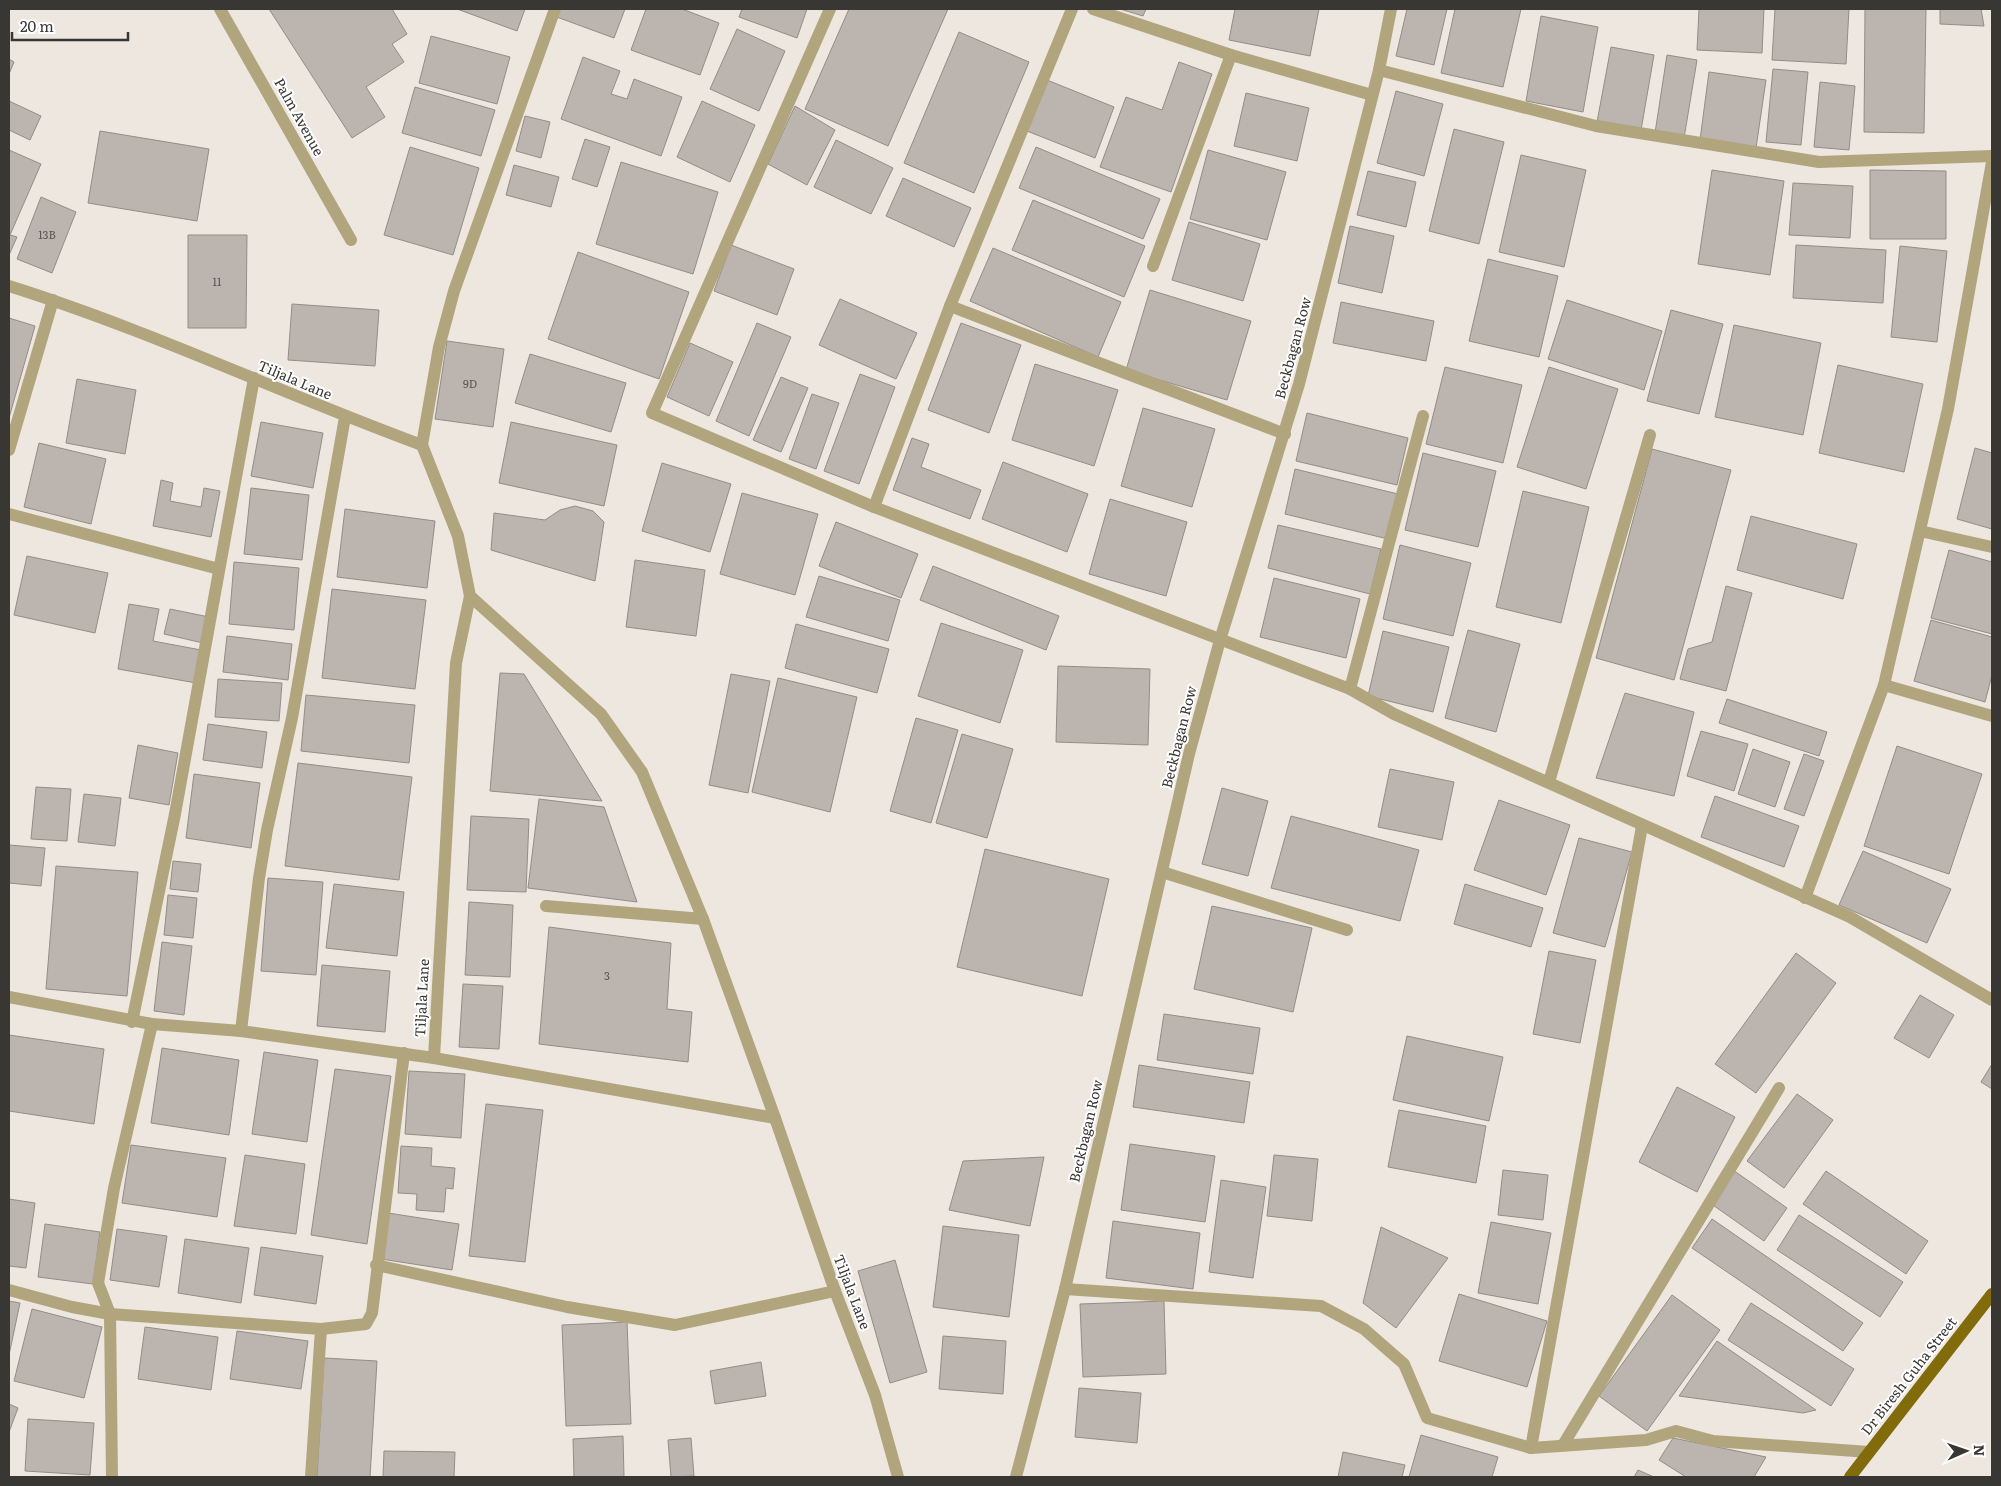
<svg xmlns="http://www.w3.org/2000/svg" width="2001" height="1486" viewBox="0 0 2001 1486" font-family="Literata,serif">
	<rect width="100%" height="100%" fill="#ede7e0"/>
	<!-- building -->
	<g fill="#bbb4af" stroke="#938c87">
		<path d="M269,9h123l15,25 -15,10 12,18 -38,25 19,30 -33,21z"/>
		<path d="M457,9h68l-8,22z"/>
		<path d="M557,9h68l-11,29 -60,-22z"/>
		<path d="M646,9h36l37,14 -19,52 -69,-25z"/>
		<path d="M742,9h65l-10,29 -58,-21z"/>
		<path d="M849,9h99l-60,137 -83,-37z"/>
		<path d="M1120,9h26l-3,7z"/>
		<path d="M1235,9h84l-9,47 -81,-16z"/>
		<path d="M1407,9h40l-13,56 -38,-9z"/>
		<path d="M1455,9h66l-18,78 -62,-14z"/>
		<path d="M1699,9h65l-2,44 -65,-3z"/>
		<path d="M1775,9h74l-3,55 -74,-4z"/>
		<path d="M1865,9h61l-2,124 -60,-1z"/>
		<path d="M1940,9h41l3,17 -44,-2z"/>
		<path d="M1541,16l57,11 -15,85 -57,-11z"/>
		<path d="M737,29l48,22 -26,60 -49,-22z"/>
		<path d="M959,32l70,30 -55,131 -70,-30z"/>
		<path d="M431,36l79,21 -13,47 -78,-21z"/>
		<path d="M1611,47l43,8 -13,75 -44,-8z"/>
		<path d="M1667,55l30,5 -13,78 -29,-5z"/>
		<path d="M583,57l37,14 -9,23 16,5 7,-20 48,18 -21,59 -100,-37z"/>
		<path d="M9,59l5,3 -5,12z"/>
		<path d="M1179,62l33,12 -41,118 -71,-25 26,-70 36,13z"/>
		<path d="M1773,69l35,3 -7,73 -35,-3z"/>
		<path d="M1709,72l57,8 -10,68 -56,-8z"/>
		<path d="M1047,80l67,27 -19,51 -68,-27z"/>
		<path d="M1820,82l35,4 -6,64 -35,-3z"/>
		<path d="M415,87l80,23 -14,46 -79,-23z"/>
		<path d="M1396,91l47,13 -19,72 -47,-13z"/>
		<path d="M1246,93l63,15 -12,53 -63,-15z"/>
		<path d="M9,101l32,15 -11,24 -21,-10z"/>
		<path d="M702,101l53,24 -25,57 -53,-25z"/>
		<path d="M795,106l40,24 -28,55 -39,-21z"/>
		<path d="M525,116l25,6 -9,36 -25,-7z"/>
		<path d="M1454,129l50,13 -25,102 -50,-13z"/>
		<path d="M100,131l109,18 -12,72 -109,-18z"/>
		<path d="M585,139l25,8 -13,40 -25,-8z"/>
		<path d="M836,140l57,28 -22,46 -57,-27z"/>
		<path d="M410,147l69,21 -26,87 -69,-20z"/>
		<path d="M1036,147l124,52 -17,40 -124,-51z"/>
		<path d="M9,150l32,14 -31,71 7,2 -8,18z"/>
		<path d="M1208,150l78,22 -19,68 -77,-21z"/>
		<path d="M1521,155l65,15 -22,97 -65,-15z"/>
		<path d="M621,162l97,30 -25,82 -97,-30z"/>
		<path d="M514,165l45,12 -8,30 -45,-12z"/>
		<path d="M1712,170l72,11 -14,94 -72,-11z"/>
		<path d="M1870,170l76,1v68h-76z"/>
		<path d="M1368,171l48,11 -10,45 -49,-12z"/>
		<path d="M903,178l68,30 -17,39 -68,-31z"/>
		<path d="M1793,183l60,3 -3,52 -61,-3z"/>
		<path d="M41,197l35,15 -24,61 -35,-14z"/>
		<path d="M1033,200l112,46 -21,51 -112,-47z"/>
		<path d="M1189,222l71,22 -17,57 -71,-21z"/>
		<path d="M1350,226l44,10 -12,57 -44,-10z"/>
		<path d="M188,235h59l-1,93h-58z"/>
		<path d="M731,245l63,24 -17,46 -63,-24z"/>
		<path d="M1796,245l90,5 -3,53 -90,-5z"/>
		<path d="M1900,246l47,5 -10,91 -46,-5z"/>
		<path d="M993,248l128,54 -23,55 -128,-56z"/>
		<path d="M578,252l111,40 -30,87 -111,-40z"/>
		<path d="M1488,259l70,17 -19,81 -70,-16z"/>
		<path d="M1150,290l101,31 -24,79 -101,-30z"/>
		<path d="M840,299l77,34 -21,46 -77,-34z"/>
		<path d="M1567,300l95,31 -18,59 -96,-31z"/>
		<path d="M1341,302l93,19 -8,40 -93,-18z"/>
		<path d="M292,304l87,6 -4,56 -87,-6z"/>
		<path d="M1671,310l52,14 -24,90 -52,-13z"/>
		<path d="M9,318l26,8 -26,92z"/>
		<path d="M757,323l34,14 -42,99 -33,-15z"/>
		<path d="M961,323l60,22 -32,88 -61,-23z"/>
		<path d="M1734,325l87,18 -18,92 -88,-18z"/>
		<path d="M447,341l57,8 -11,78 -58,-8z"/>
		<path d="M690,343l43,19 -24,54 -42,-19z"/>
		<path d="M530,354l96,29 -15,49 -96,-29z"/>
		<path d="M1035,364l83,26 -24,76 -82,-26z"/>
		<path d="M1838,365l85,19 -19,88 -85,-19z"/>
		<path d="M1445,367l77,18 -19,78 -77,-19z"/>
		<path d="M1549,367l69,22 -32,100 -69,-22z"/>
		<path d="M860,374l35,13 -36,97 -35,-13z"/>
		<path d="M781,377l27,11 -27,64 -28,-12z"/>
		<path d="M77,379l59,11 -11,64 -59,-11z"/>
		<path d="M812,394l27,9 -23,66 -27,-10z"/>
		<path d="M1143,408l72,21 -23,78 -71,-21z"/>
		<path d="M1307,413l101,25 -11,47 -101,-24z"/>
		<path d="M261,422l62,11 -10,55 -62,-12z"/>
		<path d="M511,422l106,23 -13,61 -105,-23z"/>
		<path d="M912,438l17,6 -8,23 60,23 -11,29 -77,-29z"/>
		<path d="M39,443l67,16 -15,65 -67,-17z"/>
		<path d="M1975,448l17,5v76l-35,-10z"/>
		<path d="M1652,449l79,21 -57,210 -78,-22z"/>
		<path d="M1423,453l73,18 -18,76 -73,-17z"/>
		<path d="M1003,462l85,32 -21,58 -85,-33z"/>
		<path d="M662,463l69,21 -21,68 -68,-21z"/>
		<path d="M1295,469l103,25 -10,45 -103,-25z"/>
		<path d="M161,480l12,3 -3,18 31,6 3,-19 16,3 -9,46 -58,-11z"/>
		<path d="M251,488l58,7 -7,65 -58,-6z"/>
		<path d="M1523,491l66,16 -28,116 -65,-16z"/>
		<path d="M742,493l76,21 -23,81 -75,-21z"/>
		<path d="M1110,499l77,23 -21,74 -77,-22z"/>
		<path d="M575,506l18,5 11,11 -9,59 -104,-31 3,-37 51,7 15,-10z"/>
		<path d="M345,509l90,12 -8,67 -90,-11z"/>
		<path d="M1751,516l106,28 -14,55 -106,-29z"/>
		<path d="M836,522l82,32 -17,44 -82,-32z"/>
		<path d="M1278,525l103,24 -11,45 -102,-26z"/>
		<path d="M1400,545l71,18 -18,73 -70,-17z"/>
		<path d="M1949,550l43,12v72l-61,-16z"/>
		<path d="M27,556l81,17 -13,60 -81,-18z"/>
		<path d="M635,560l70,10 -9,66 -70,-9z"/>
		<path d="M234,562l65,6 -5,62 -65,-6z"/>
		<path d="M933,566l126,50 -13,34 -126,-50z"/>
		<path d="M819,576l81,24 -12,41 -82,-24z"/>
		<path d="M1274,578l86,21 -14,59 -86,-21z"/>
		<path d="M1726,586l26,7 -26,98 -46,-12 8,-30 24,-7z"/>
		<path d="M332,589l94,11 -11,89 -93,-11z"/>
		<path d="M129,604l30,5 -6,32 48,9 -5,33 -78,-14z"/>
		<path d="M170,609l39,8 -6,26 -39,-9z"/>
		<path d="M1931,620l61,17v38l-7,27 -71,-21z"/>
		<path d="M941,623l82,27 -23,73 -82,-27z"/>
		<path d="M796,624l93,25 -12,44 -92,-25z"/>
		<path d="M1468,630l52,14 -24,88 -51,-14z"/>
		<path d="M1383,631l66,16 -16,65 -65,-16z"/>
		<path d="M227,636l65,8 -4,36 -65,-8z"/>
		<path d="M1058,666l92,3 -2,76 -92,-3z"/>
		<path d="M500,673l24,1 78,127 -112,-10z"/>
		<path d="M731,674l39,7 -22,112 -39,-8z"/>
		<path d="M778,678l79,19 -27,115 -78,-20z"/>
		<path d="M218,679l64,4 -3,38 -64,-4z"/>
		<path d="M1625,693l69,19 -20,84 -78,-18z"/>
		<path d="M306,695l109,10 -6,58 -108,-12z"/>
		<path d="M1727,699l100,33 -8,24 -100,-33z"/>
		<path d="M916,718l42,12 -27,93 -41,-12z"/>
		<path d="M208,724l59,8 -5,36 -59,-8z"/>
		<path d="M1701,731l47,13 -14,47 -47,-15z"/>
		<path d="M962,734l51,15 -26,89 -51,-15z"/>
		<path d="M138,745l40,8 -9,52 -40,-7z"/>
		<path d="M1897,746l85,28 -33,100 -85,-28z"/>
		<path d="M1753,749l37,13 -15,45 -37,-13z"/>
		<path d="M1804,754l20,7 -20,55 -20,-7z"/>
		<path d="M298,763l114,14 -13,103 -114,-14z"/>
		<path d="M1390,769l64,13 -12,58 -64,-13z"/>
		<path d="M194,774l66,9 -9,65 -65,-10z"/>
		<path d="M36,787l35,2 -4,52 -36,-2z"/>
		<path d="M1222,788l46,13 -20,75 -46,-12z"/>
		<path d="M84,794l37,4 -6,48 -37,-4z"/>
		<path d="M1715,796l84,30 -15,41 -83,-30z"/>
		<path d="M539,799l65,8 33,95 -109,-14z"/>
		<path d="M1499,800l71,25 -24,70 -72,-25z"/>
		<path d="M471,816l58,3 -3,73 -59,-2z"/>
		<path d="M1291,816l128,34 -19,71 -129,-33z"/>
		<path d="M1579,838l53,14 -27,95 -52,-14z"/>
		<path d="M9,845l36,3 -4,38 -32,-3z"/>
		<path d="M985,849l124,30 -27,117 -125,-29z"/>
		<path d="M1863,851l88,38 -24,54 -88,-38z"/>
		<path d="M173,861l28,3 -3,28 -28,-3z"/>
		<path d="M56,866l82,6 -11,124 -81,-7z"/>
		<path d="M268,878l55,4 -7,93 -55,-4z"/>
		<path d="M334,884l70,8 -7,64 -71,-8z"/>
		<path d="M1465,884l78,24 -12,39 -77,-23z"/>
		<path d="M168,895l29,3 -4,40 -29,-3z"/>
		<path d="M469,902l44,3 -3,72 -45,-2z"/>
		<path d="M1212,906l100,22 -19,84 -99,-23z"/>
		<path d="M549,927l122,16 -4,66 25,3 -4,50 -149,-18z"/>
		<path d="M162,942l30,4 -8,69 -30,-4z"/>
		<path d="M1549,951l47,9 -16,83 -47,-9z"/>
		<path d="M1796,953l40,30 -80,110 -41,-29z"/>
		<path d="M322,965l68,6 -5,61 -68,-6z"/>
		<path d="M463,984l40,2 -4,63 -40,-2z"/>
		<path d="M1920,995l34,20 -25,43 -35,-20z"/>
		<path d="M1164,1014l96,14 -7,46 -96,-14z"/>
		<path d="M9,1035l95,14 -10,75 -85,-13z"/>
		<path d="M1407,1036l96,21 -14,64 -96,-21z"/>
		<path d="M162,1048l77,12 -10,75 -78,-12z"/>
		<path d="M264,1052l54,8 -11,82 -55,-8z"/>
		<path d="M1992,1064v25l-11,-7z"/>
		<path d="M1139,1065l111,17 -6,41 -111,-16z"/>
		<path d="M335,1069l56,7 -24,168 -56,-9z"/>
		<path d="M409,1071l56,3 -4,64 -56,-4z"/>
		<path d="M1677,1087l58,30 -38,75 -58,-30z"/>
		<path d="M1797,1094l36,26 -49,68 -37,-27z"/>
		<path d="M486,1104l57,6 -18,152 -56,-6z"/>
		<path d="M1399,1110l87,16 -10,57 -88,-16z"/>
		<path d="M1130,1144l85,12 -10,66 -84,-12z"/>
		<path d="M131,1145l95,13 -9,59 -95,-14z"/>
		<path d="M401,1146l31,2 -1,18 24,2 -2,21 -7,-1 -2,24 -28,-2 1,-16 -19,-1z"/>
		<path d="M245,1155l60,9 -9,70 -62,-8z"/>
		<path d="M1274,1155l44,4 -6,62 -45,-5z"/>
		<path d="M1044,1157l-14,69 -81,-16 14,-49z"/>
		<path d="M1503,1170l45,5 -5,45 -45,-5z"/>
		<path d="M1733,1170l54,38 -23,33 -54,-38z"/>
		<path d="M1826,1171l102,70 -22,33 -103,-70z"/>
		<path d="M1221,1180l45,7 -13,91 -44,-6z"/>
		<path d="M9,1199l26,4 -9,65 -17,-2z"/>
		<path d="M388,1213l71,11 -7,46 -71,-11z"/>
		<path d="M1799,1215l104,67 -23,35 -103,-67z"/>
		<path d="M1712,1219l151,104 -20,28 -151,-103z"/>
		<path d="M1113,1221l87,12 -7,56 -87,-11z"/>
		<path d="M1491,1222l60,11 -13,71 -60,-11z"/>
		<path d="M45,1224l55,8 -7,52 -55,-7z"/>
		<path d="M943,1226l76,9 -10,82 -76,-10z"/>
		<path d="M1381,1227l67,31 -52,70 -33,-25z"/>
		<path d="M117,1229l50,7 -8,51 -49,-7z"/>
		<path d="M185,1239l64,9 -8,55 -63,-10z"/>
		<path d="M261,1247l62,9 -7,48 -62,-9z"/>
		<path d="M895,1260l32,112 -37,11 -32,-112z"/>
		<path d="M1459,1294l88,27 -20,66 -88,-26z"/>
		<path d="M1672,1295l48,35 -73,101 -48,-35z"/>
		<path d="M9,1301l11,2 -11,52z"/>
		<path d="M1164,1301l2,73 -83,3 -3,-73z"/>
		<path d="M1751,1303l103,66 -23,37 -103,-66z"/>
		<path d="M32,1309l70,18 -18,71 -70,-17z"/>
		<path d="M627,1322l4,102 -65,2 -4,-101z"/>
		<path d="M145,1327l73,10 -7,53 -73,-11z"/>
		<path d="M237,1331l71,10 -7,48 -71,-10z"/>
		<path d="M943,1336l63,5 -3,53 -64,-5z"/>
		<path d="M1717,1341l99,69 -13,3 -124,-17z"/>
		<path d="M324,1358l53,3 -7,116h-53z"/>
		<path d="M761,1362l5,34 -51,8 -5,-33z"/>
		<path d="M1079,1388l62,5 -4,50 -62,-6z"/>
		<path d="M9,1404l9,4 -9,24z"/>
		<path d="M28,1419l66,4 -4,52 -65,-4z"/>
		<path d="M1421,1435l77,22 -6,20h-83z"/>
		<path d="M623,1436l1,41h-50l-1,-38z"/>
		<path d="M691,1438l3,38 -23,1 -3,-37z"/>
		<path d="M1673,1438l93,19 -12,20h-68l-27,-17z"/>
		<path d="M384,1451l71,1 -1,25h-71z"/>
		<path d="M1343,1452l62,13 -3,12h-64z"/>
		<path d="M1638,1470l16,7h-20z"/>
	</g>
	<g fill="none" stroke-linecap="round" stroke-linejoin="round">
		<!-- minor -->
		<g stroke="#b1a57d" stroke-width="12">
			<path d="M220,9l131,231"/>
			<path d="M830,9l-178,404 222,94 476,182 44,25 456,203 142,83"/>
			<path d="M1093,9l138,46 141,40"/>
			<path d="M1379,70l217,56 223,36 173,-6"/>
			<path d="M1153,266l78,-211"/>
			<path d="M9,286c140,44 274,108 413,159l36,91 12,60 131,118 41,58 61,147 72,199 60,173 40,104 23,82"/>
			<path d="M950,306l335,128"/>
			<path d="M422,445l17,-98 15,-56 101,-282"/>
			<path d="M9,450l44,-150"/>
			<path d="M874,507l76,-201 122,-297"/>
			<path d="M9,514l210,55"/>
			<path d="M1920,531l72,16"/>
			<path d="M470,596l-14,67 -22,395 341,60"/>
			<path d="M1884,685l108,31"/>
			<path d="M1350,689l73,-273"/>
			<path d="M1549,782l101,-347"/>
			<path d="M1162,872l185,58"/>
			<path d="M1805,898l79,-213 64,-276 44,-247"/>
			<path d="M546,906l157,13"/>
			<path d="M9,997l143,27 89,7 193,27"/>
			<path d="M132,1022l43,-208 79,-436"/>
			<path d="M241,1031l18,-153 8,-48 25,-112 53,-301"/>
			<path d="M376,1265l191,42 108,18 160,-34"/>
			<path d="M1065,1289l256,17 43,23 40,35 23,54 104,30 115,-8 30,-9 37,10 156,11"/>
			<path d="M9,1290l63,17 38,7 211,15 -10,148"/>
			<path d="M321,1329l45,-5 6,-11 32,-260"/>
			<path d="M1563,1445l216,-357"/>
			<path d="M1531,1448l111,-622"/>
			<path d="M112,1477l-2,-163 -12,-31 16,-95 38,-164"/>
			<path d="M1016,1477l49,-188 124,-535 31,-114 79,-256 80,-314 12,-61"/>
		</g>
		<!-- major -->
		<path stroke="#826b0a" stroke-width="12" d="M1850,1477l142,-183"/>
	</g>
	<g text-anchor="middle" stroke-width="4" stroke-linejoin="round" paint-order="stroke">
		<!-- number labels -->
		<g font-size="11" fill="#5a5653">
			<text x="47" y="239">13B</text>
			<text x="217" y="286">11</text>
			<text x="470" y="388">9D</text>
			<text x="607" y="980">3</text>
		</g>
		<!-- street labels -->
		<g font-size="14" fill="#393734" stroke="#fff">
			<text transform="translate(299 117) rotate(61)" y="5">Palm Avenue</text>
			<text transform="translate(1293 348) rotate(-75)" y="5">Beckbagan Row</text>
			<text transform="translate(295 380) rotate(23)" y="5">Tiljala Lane</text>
			<text transform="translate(1179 737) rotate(-76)" y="5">Beckbagan Row</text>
			<text transform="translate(422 998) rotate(-87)" y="5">Tiljala Lane</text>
			<text transform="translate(1086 1131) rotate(-77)" y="5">Beckbagan Row</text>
			<text transform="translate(852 1292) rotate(69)" y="5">Tiljala Lane</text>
			<text transform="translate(1909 1376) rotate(-52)" y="5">Dr Biresh Guha Street</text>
		</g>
	</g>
	<!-- border -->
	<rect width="2001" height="1486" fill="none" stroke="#393734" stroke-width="20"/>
	<!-- north arrow -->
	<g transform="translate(1966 1451) rotate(88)" stroke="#ffffff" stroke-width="4" paint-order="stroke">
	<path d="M0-4L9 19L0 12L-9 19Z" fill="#393734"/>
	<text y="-8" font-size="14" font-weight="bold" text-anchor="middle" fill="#393734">N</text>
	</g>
	<!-- scale -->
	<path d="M12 32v8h116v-8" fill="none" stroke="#393734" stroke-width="2.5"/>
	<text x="20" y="32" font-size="15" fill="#393734" stroke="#ffffff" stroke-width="4" paint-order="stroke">20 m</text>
</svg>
